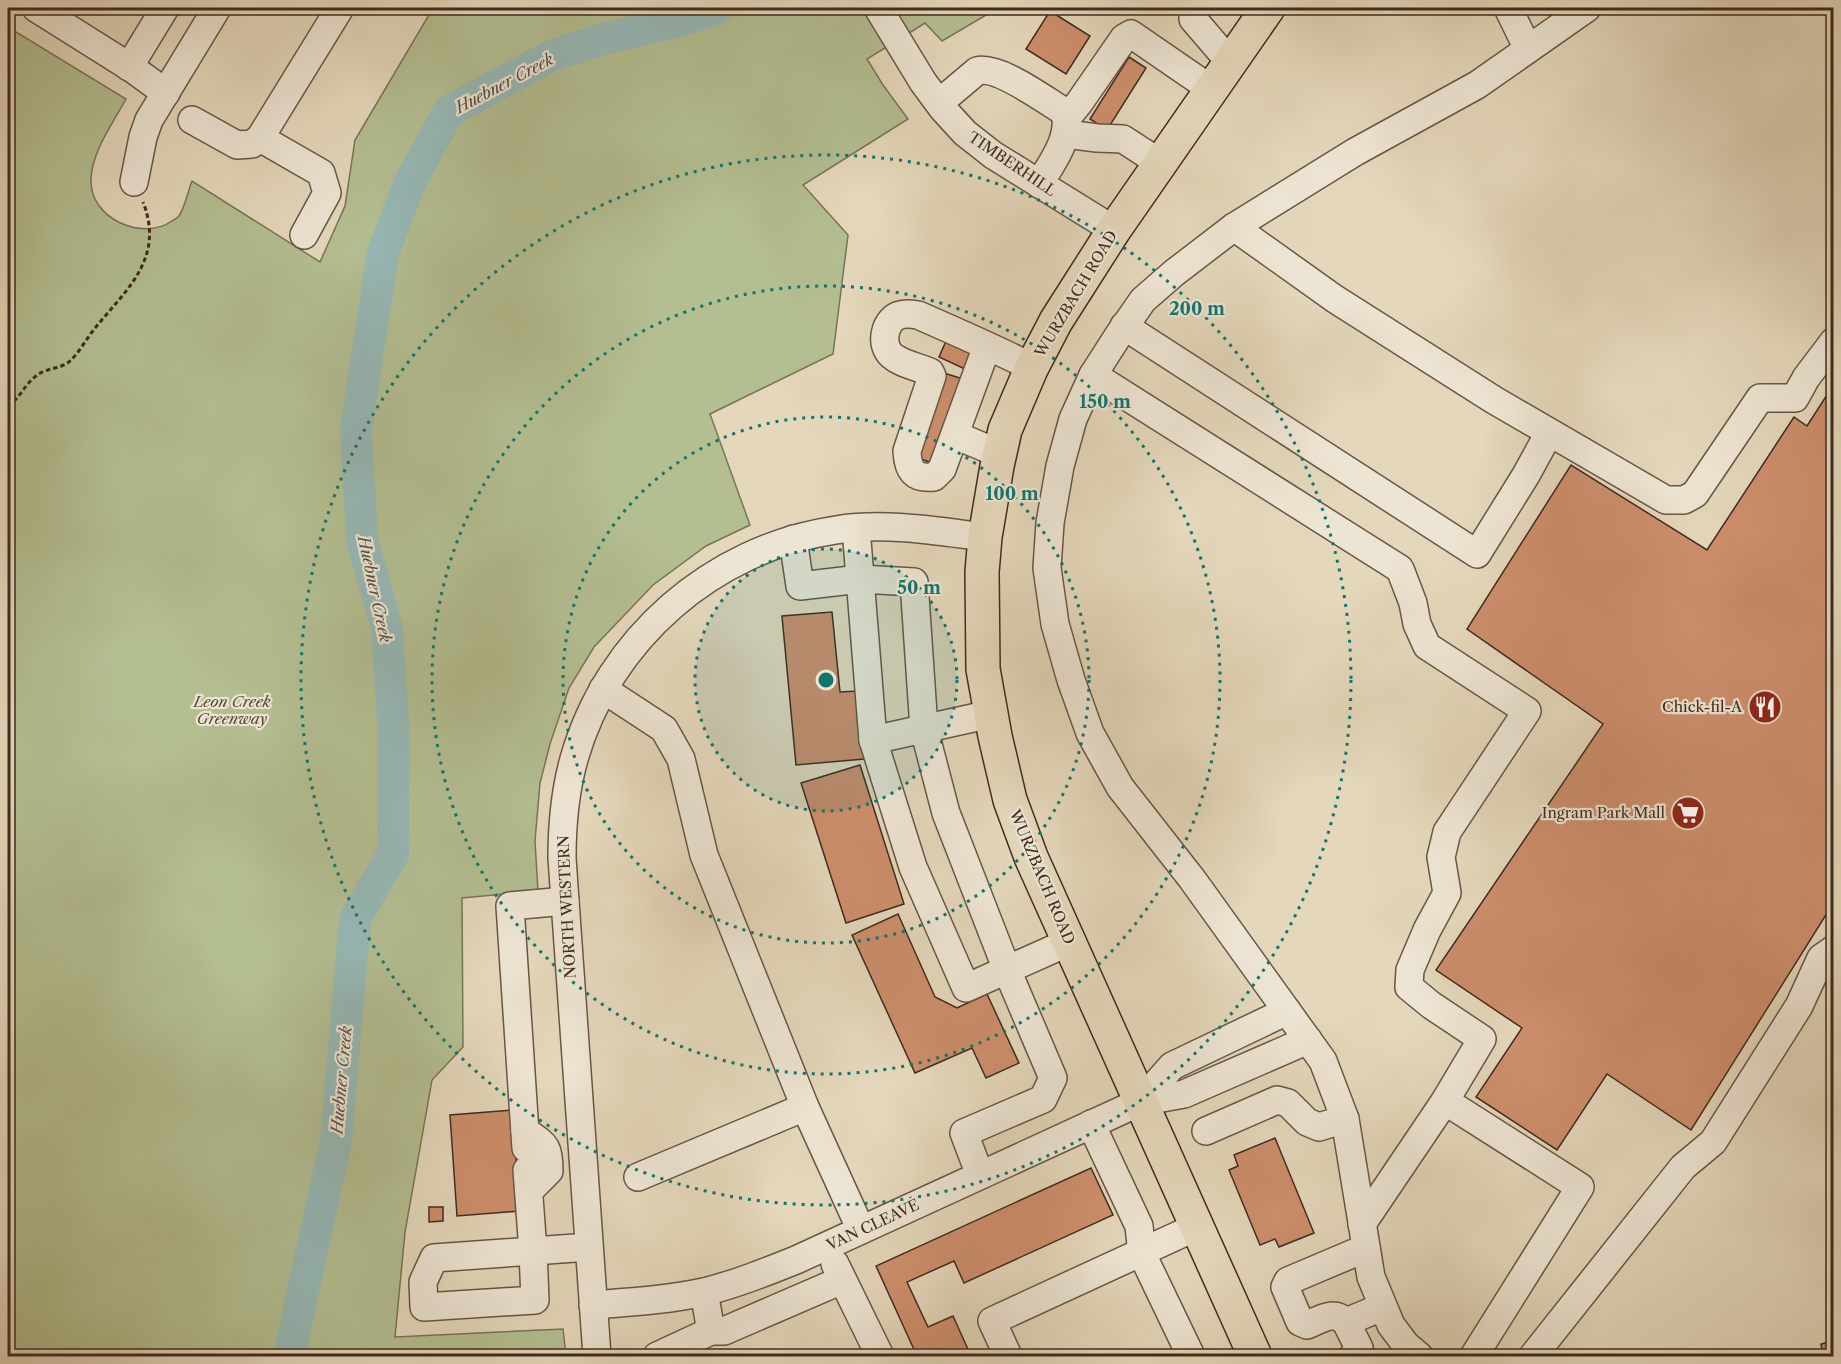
<svg xmlns="http://www.w3.org/2000/svg" width="1841" height="1364" viewBox="0 0 1841 1364" font-family="'Libre Caslon Text',serif">
	<rect width="100%" height="100%" fill="#e4d7bb"/>
	<filter id="stains"><feTurbulence type="fractalNoise" baseFrequency=".00333" numOctaves="4"/><feColorMatrix values="0 0 0 0 .2 0 0 0 0 .09 0 0 0 0 .02 0 0 0 .5 -.17"/></filter>
	<radialGradient id="worn" r=".72"><stop offset=".6" stop-color="#630" stop-opacity="0"/><stop offset="1" stop-color="#630" stop-opacity=".3"/></radialGradient>
	<!-- green -->
	<path fill="#b3be91" stroke="#797458" stroke-width="1.5" d="M433,8h565l-56,33 -17,-18 -58,36 16,26 25,34 -105,66 45,50 -15,119 -123,60 40,111 -44,21 -53,39 -59,62 -25,41 -19,56 -10,39 -5,58 3,50 -76,7 1,149 -31,33 -27,152 -10,105 168,-8 3,27h-558v-1329l118,72c-13,24 -34,52 -35,80 -2,39 51,63 81,42 2,-1 6,-4 7,-5 6,-9 9,-25 13,-35l128,81 25,-56 10,-66z"/>
	<g fill="none" stroke-linecap="round" stroke-linejoin="round">
		<!-- river -->
		<path stroke="#96b8b5" stroke-width="32" d="M289,1356l47,-216 19,-221 38,-65v-134l-6,-91 -25,-89 -6,-112 27,-175 27,-71 39,-71 104,-56 47,-15 86,-21 31,-11"/>
	</g>
	<!-- building -->
	<g fill="#cd8e6b" stroke="#3f2b1f" stroke-width="1.5">
		<path d="M1050,11l40,25 -24,38 -40,-25z"/>
		<path d="M1129,57l17,11 -39,62 -17,-11z"/>
		<path d="M947,339l28,12 -8,19 -28,-13z"/>
		<path d="M944,373l19,6 -27,85 -19,-6z"/>
		<path d="M1834,384v518l-143,228 -84,-56 -50,76 -81,-53 46,-69 -86,-58 167,-246 -136,-95 104,-164 136,85 87,-133 13,9z"/>
		<path d="M832,612l8,80 18,-1 6,68 -68,6 -14,-149z"/>
		<path d="M860,765l44,139 -58,19 -45,-140z"/>
		<path d="M898,914l37,83 22,11 30,-14 32,69 -33,15 -14,-30 -57,25 -63,-138z"/>
		<path d="M512,1110l8,101 -63,5 -7,-101z"/>
		<path d="M1275,1138l39,95 -35,14 -4,-8 -15,6 -31,-75 9,-4 -4,-11z"/>
		<path d="M1091,1168l22,47 -149,68 -10,-22 -47,21 21,45 25,-11 18,40h-54l-41,-90z"/>
		<path d="M429,1207h14v14l-14,1z"/>
		<path d="M1834,1341v15h-11l-2,-12z"/>
	</g>
	<g fill="none" stroke-linecap="round" stroke-linejoin="round">
		<!-- minor casing -->
		<g stroke="#685646" stroke-width="30">
			<g id="minor">
				<path d="M36,8l97,61 33,24"/>
				<path d="M878,8l45,74 20,27 22,24 28,22 121,75"/>
				<path d="M1193,8v11l30,35"/>
				<path d="M1508,8l20,41"/>
				<path d="M129,67l36,-59"/>
				<path d="M939,103l38,-32c20,-6 65,27 83,38l6,6c3,26 -14,48 -27,69"/>
				<path d="M1066,119l13,-16 45,-65 7,-4 80,55"/>
				<path d="M192,120l45,25 15,-1 8,-6 80,-130"/>
				<path d="M1066,134l31,4 26,1 37,24"/>
				<path d="M260,138l61,35 6,20 -23,42"/>
				<path d="M134,182l9,-45 6,-17 68,-112"/>
				<path d="M1234,227l101,72 159,101 172,100h18l11,-6 65,-96h35l11,-20 28,-37"/>
				<path d="M1124,326l353,228 49,-79 23,-42"/>
				<path d="M987,346l-45,123 -8,8c-20,2 -26,-6 -27,-26l25,-75 -2,-4c-12,-5 -36,-10 -42,-21 -7,-12 -2,-32 12,-36 6,-2 12,-1 18,0 39,17 77,34 114,52"/>
				<path d="M1093,375l307,194 13,34 4,21 10,22 100,65 -80,121 -6,25 6,36 -20,37 -17,40 -1,17 22,18 51,34 -37,62 -83,123"/>
				<path d="M955,435l45,19"/>
				<path d="M856,528l17,212 40,127 53,121 103,-46"/>
				<path d="M793,539l7,47 60,-7 54,3 10,147 22,84 61,157 46,108 -10,21 -79,34 16,42"/>
				<path d="M603,689l61,40 17,30 23,96 101,252 56,123"/>
				<path d="M873,740l118,-26"/>
				<path d="M1445,1101l135,86 -106,169"/>
				<path d="M1140,1102l32,-36 115,-55"/>
				<path d="M1091,1124l48,102 3,28 49,102"/>
				<path d="M525,1131c20,14 24,14 24,40l-20,20"/>
				<path d="M1206,1131l71,-31 11,3 19,19 12,5 26,-8"/>
				<path d="M526,1148l-16,-242 55,-5"/>
				<path d="M527,1170l6,81 -99,7 -11,24 1,25 111,-7 -2,-49 56,-4"/>
				<path d="M638,1177l167,-70"/>
				<path d="M1366,1248l-78,33 -3,6 15,35 7,3c15,-6 26,-15 39,-3l36,-15"/>
				<path d="M835,1264l45,92"/>
				<path d="M593,1305c37,-3 74,-5 111,-13 32,-8 62,-20 92,-32l344,-158 44,-8 124,-54"/>
				<path d="M1346,1322l13,26 -6,8"/>
				<path d="M711,1331h13l118,-51"/>
				<path d="M597,1356l-35,-498c0,-34 3,-67 12,-99 34,-120 139,-211 262,-229 50,-8 100,1 149,7"/>
				<path d="M657,1356l54,-25 -7,-39"/>
				<path d="M1008,1356l-16,-35 204,-94"/>
				<path d="M1419,1356l-13,-11 -15,-20 -20,-48 -26,-158 -22,-58 -131,-182 -72,-92 -30,-54 -19,-53 -16,-56 -8,-56 3,-45 10,-57 13,-47 20,-44 25,-39 25,-36 31,-27 60,-46 121,-75 122,-67 110,-77"/>
				<path d="M1533,1356l150,-189 30,-25 86,-136 22,-48 13,-9"/>
			</g>
		</g>
		<!-- major casing -->
		<g stroke="#3f2b1f" stroke-width="36">
			<path id="major" d="M1255,1356l-224,-499 -21,-57 -15,-64 -12,-67 -1,-97 3,-35 12,-71 8,-36 26,-61 25,-48 58,-91 154,-222"/>
		</g>
		<!-- path -->
		<path stroke="#3f2b1f" stroke-width="3" stroke-dasharray="4.5 3" stroke-linecap="butt" d="M8,406c12,-8 17,-22 28,-30 9,-8 25,-7 34,-15 9,-8 17,-23 25,-33 32,-39 70,-70 48,-126"/>
		<!-- minor -->
		<use href="#minor" stroke="#ede5d3" stroke-width="27"/>
		<!-- major -->
		<use href="#major" stroke="#e4d7bb" stroke-width="33"/>
	</g>
	<!-- distance rings -->
	<circle cx="826" cy="680" r="131" fill="#0f766e" fill-opacity=".12"/>
	<g fill="none" stroke="#0f766e" stroke-width="3" stroke-dasharray="3 6">
		<circle cx="826" cy="680" r="131"/>
		<circle cx="826" cy="680" r="263"/>
		<circle cx="826" cy="680" r="394"/>
		<circle cx="826" cy="680" r="525"/>
	</g>
	<!-- icons -->
	<defs>
		<g id="restaurant-disc" transform="scale(1.725)"><circle r="9.5" fill="#8f2418" stroke="#ede5d3"/><path d="M-5-6h1v4h1v-4h1v4h1v-4h1v5L-1.5 .5V6h-2V.5L-5-1ZM5-6V6H3V1.5H1.5Q1.5-4 5-6Z" fill="#fff"/></g>
		<g id="supermarket-disc" transform="scale(1.725)"><circle r="9.5" fill="#8f2418" stroke="#ede5d3"/><path d="M-6-5.5h2.5l.6 2H6L4.5 2H-2.5L-4.4-4H-6ZM-1.5 3.2a1.3 1.3 0 1 0 .1 0ZM3 3.2a1.3 1.3 0 1 0 .1 0Z" fill="#fff"/></g>
	</defs>
	<g fill-rule="evenodd">
		<use href="#restaurant-disc" x="1765" y="707"/>
		<use href="#supermarket-disc" x="1688" y="813"/>
	</g>
	<g text-anchor="middle" stroke-width="4.5" stroke-linejoin="round" paint-order="stroke">
		<!-- street labels -->
		<g font-size="15" fill="#3f2b1f" stroke="#ede5d3">
			<text transform="translate(1012 164) rotate(34)" y="5">TIMBERHILL</text>
			<text transform="translate(1076 294) rotate(-59)" y="5">WURZBACH ROAD</text>
			<text transform="translate(1042 877) rotate(67)" y="5">WURZBACH ROAD</text>
			<text transform="translate(567 907) rotate(-93)" y="5">NORTH WESTERN</text>
			<text transform="translate(873 1225) rotate(-25)" y="5">VAN CLEAVE</text>
		</g>
		<!-- park labels -->
		<g font-size="15" font-style="italic" fill="#564836" stroke="#ede5d3">
			<text x="232" y="707">Leon Creek<tspan x="232" dy="17">Greenway</tspan></text>
		</g>
		<!-- poi labels -->
		<g font-size="15" fill="#3f2b1f" stroke="#ede5d3" text-anchor="end">
			<text x="1742" y="712">Chick-fil-A</text>
			<text x="1665" y="818">Ingram Park Mall</text>
		</g>
		<!-- water labels -->
		<g font-size="16" font-style="italic" fill="#554e44" stroke="#ede5d3">
			<text transform="translate(504 83) rotate(-28)" y="6">Huebner Creek</text>
			<text transform="translate(375 589) rotate(78)" y="6">Huebner Creek</text>
			<text transform="translate(341 1080) rotate(-85)" y="6">Huebner Creek</text>
		</g>
	</g>
	<circle cx="826" cy="680" r="9" fill="#0f766e" stroke="#ede5d3" stroke-width="3"/>
	<g font-size="18" text-anchor="middle" font-weight="bold" fill="#0f766e" stroke="#ede5d3" stroke-width="4.5" stroke-linejoin="round" paint-order="stroke">
		<text x="1197" y="315">200 m</text>
		<text x="1105" y="408">150 m</text>
		<text x="1012" y="500">100 m</text>
		<text x="919" y="594">50 m</text>
	</g>
	<!-- margin -->
	<rect width="1841" height="1364" fill="none" stroke="#e4d7bb" stroke-width="30"/>
	<rect x="9" y="9" width="1823" height="1346" fill="none" stroke="#3f2b1f" stroke-width="3"/>
	<rect x="15" y="15" width="1811" height="1334" fill="none" stroke="#3f2b1f" stroke-width="1.5"/>
	<rect width="100%" height="100%" filter="url(#stains)"/>
	<rect width="100%" height="100%" fill="url(#worn)"/>
</svg>
